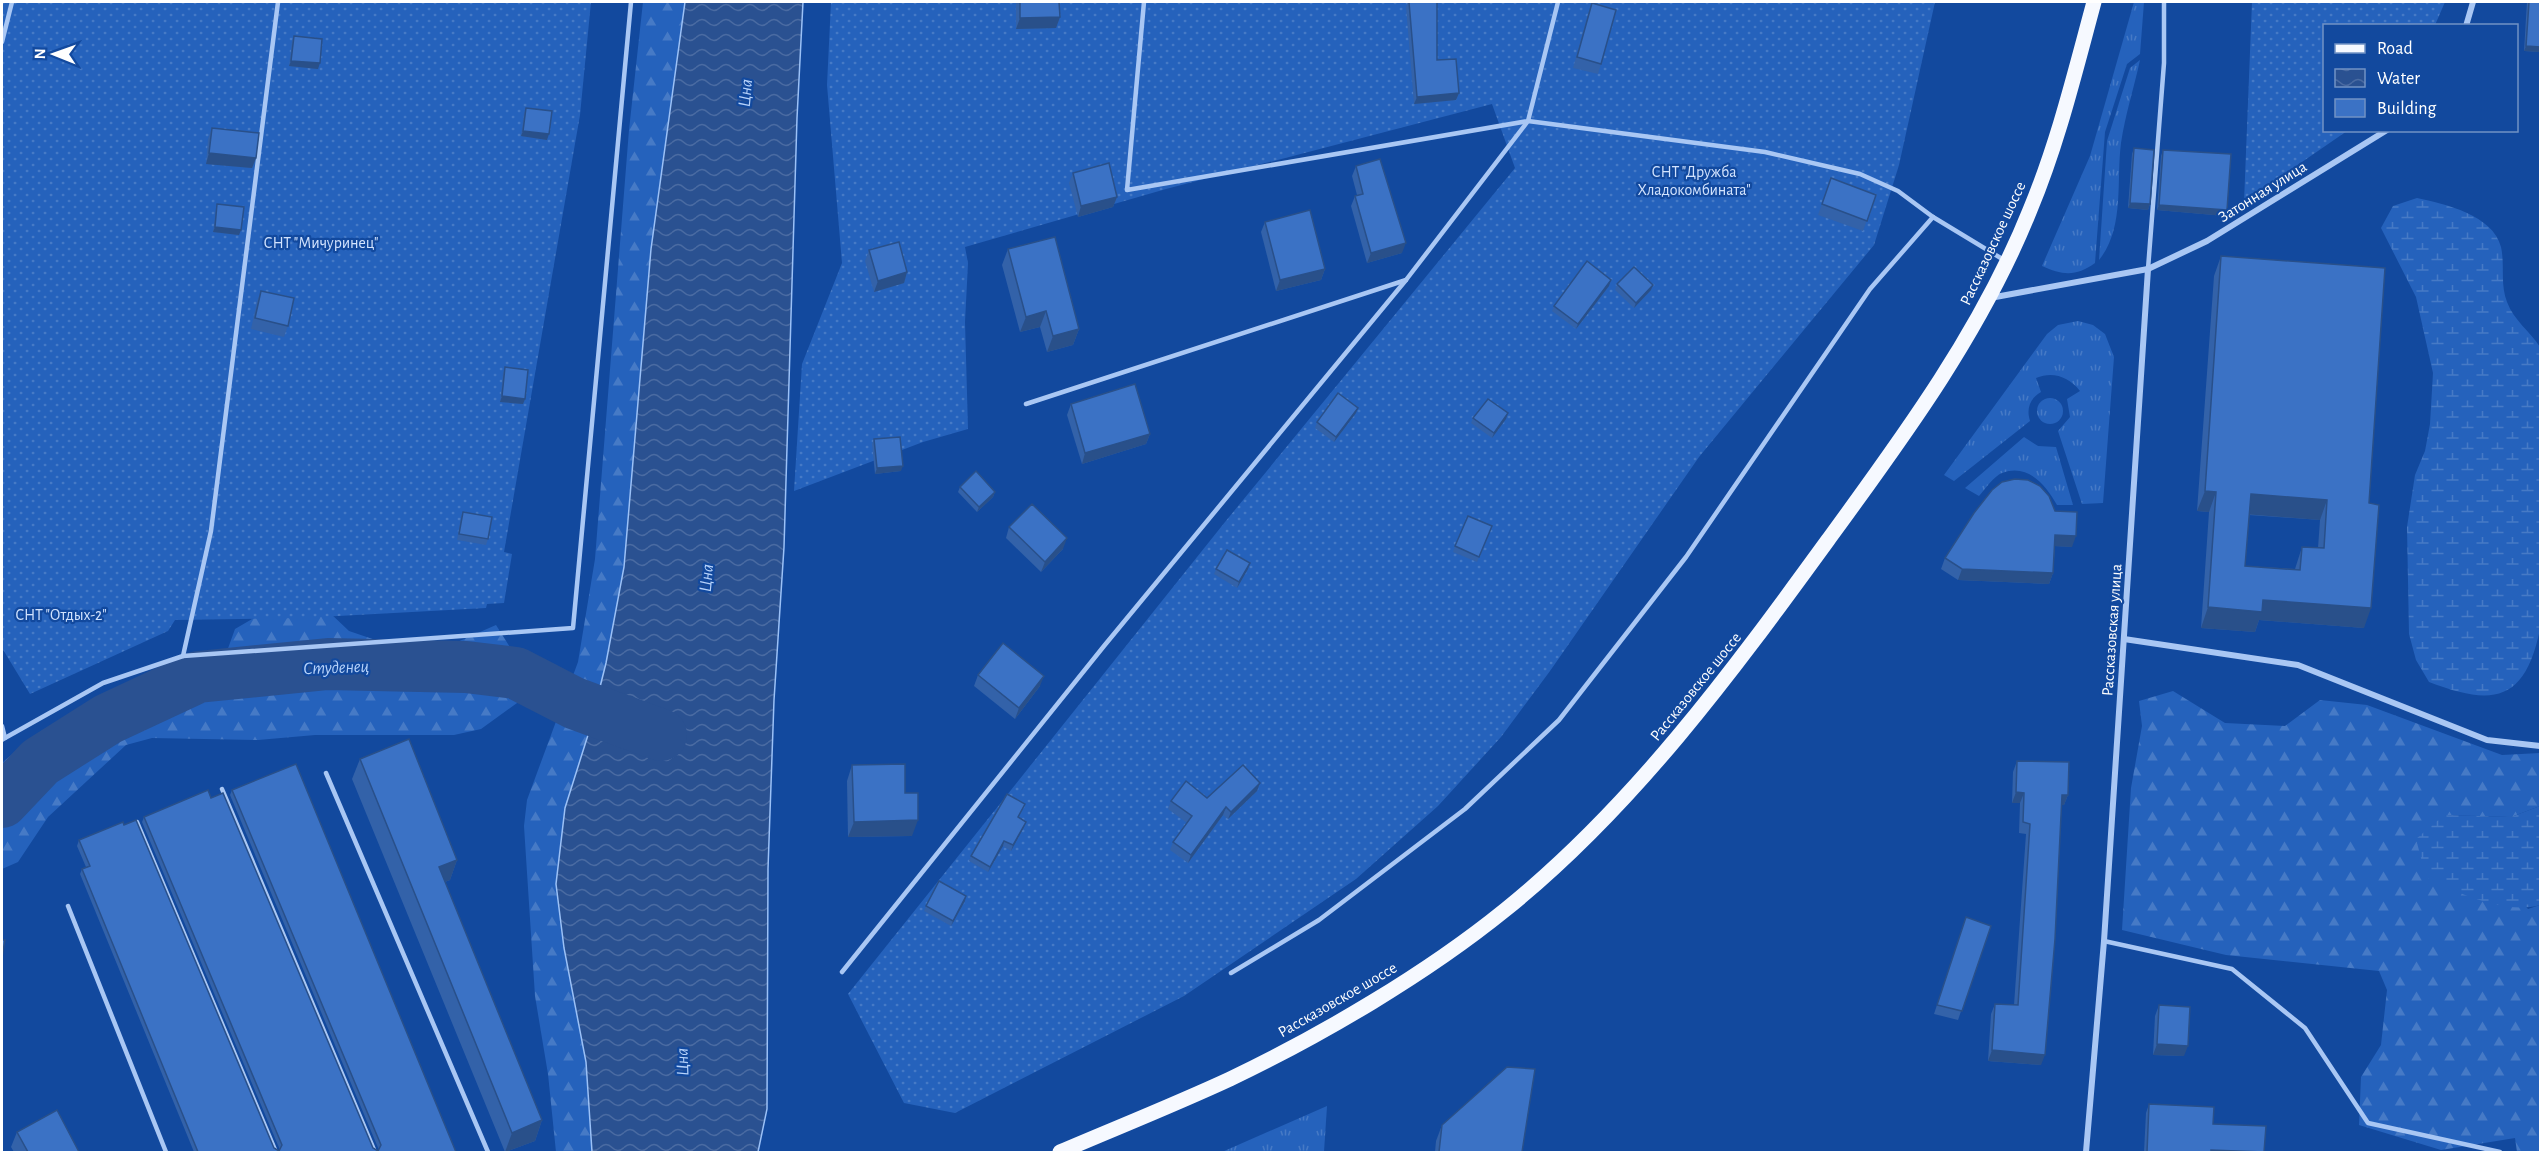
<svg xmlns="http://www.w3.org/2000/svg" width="2542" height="1154" viewBox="0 0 2542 1154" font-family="'Alegreya Sans',sans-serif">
	<defs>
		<pattern id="grass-tufts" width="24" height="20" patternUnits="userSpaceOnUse" patternTransform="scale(1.5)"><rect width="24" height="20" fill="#2562bc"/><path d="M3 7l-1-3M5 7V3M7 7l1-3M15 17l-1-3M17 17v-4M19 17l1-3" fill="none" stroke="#467ac6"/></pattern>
		<pattern id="forest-firs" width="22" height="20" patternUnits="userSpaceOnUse" patternTransform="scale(1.5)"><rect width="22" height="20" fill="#2562bc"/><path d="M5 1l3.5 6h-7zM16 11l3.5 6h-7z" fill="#467ac6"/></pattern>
		<pattern id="wetland-marsh" width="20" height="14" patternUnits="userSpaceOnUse" patternTransform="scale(1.5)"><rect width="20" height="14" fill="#2562bc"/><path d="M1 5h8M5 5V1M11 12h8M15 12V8" fill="none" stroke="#467ac6"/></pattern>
		<pattern id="garden-dots" width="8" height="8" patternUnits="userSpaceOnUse" patternTransform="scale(1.5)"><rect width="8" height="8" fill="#2562bc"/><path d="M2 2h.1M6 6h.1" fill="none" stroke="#467ac6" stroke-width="1.8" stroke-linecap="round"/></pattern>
		<pattern id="water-waves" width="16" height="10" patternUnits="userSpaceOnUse" patternTransform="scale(1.5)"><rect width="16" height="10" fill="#2a5191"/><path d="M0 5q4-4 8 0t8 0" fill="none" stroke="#4a6ba2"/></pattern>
	</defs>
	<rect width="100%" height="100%" fill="#12499e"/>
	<!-- grass -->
	<g fill="url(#grass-tufts)">
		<path d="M2134,2h10l-4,52 -13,10 -22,68 -10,131c-19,14 -33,12 -53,3l48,-110z"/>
		<path d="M2140,60c-6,28 -15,55 -19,83 -5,38 4,85 -22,117l8,-119 23,-73z"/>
		<path d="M2078,321l15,4 12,9 9,23 -11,146 -21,1 -24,-73 12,-14 -3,-18 13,-8c-11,-14 -27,-20 -44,-13l5,14c-11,6 -15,17 -11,29l-76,60 -10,-6 103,-141 11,-9z"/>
		<circle cx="2050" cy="411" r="13"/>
		<path d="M2024,437l14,9 18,1 17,58h-16c-11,-20 -29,-42 -55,-32 -8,3 -17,16 -23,23l-14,-8z"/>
		<path d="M1327,1106l-3,46h-102z"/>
	</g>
	<!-- forest -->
	<g fill="url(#forest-firs)">
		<path d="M643,2h42l-34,247 -27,318 -18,96 -18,72 -23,73 -9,76 8,64 22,114 6,90h-36l-8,-78 -13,-78 -11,-170 3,-26 51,-138 17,-103 34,-429z"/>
		<path d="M280,603l50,10 19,18 50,17 40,2 57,-25 29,46 -1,27 -43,31 -27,6h-139l-57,5 -106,-2 -26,7 -78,72 -30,45 -16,7v-106l30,-26 22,-14 77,-36 25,-4 70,-29 9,-25z"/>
		<path d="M2173,691l52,32 60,3 35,-26 47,5 135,50 38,-2v53l-29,11 -67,-2 84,94 12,-4v247h-23l-2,-14 -74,12 -82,-25 2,-48 20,-32 6,-55 -8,-19 -153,-16 -104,-25 9,-142 11,-62 -3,-25z"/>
	</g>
	<!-- wetland -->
	<g fill="url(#wetland-marsh)">
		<path d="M2417,198c28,6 76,17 84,49 4,18 -1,37 6,55 7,19 23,29 33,45v282c-15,74 -48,77 -111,53l-13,-22 -7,-26 -2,-107 8,-52 10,-24 5,-27 3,-51 -17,-76 -35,-69 12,-22z"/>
		<path d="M2540,806v99c-36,10 -82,-12 -114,-28l-10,-38 28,-24 67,2z"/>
	</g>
	<!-- garden -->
	<g fill="url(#garden-dots)">
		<path d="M2,2h589l-11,113 -76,437 8,2 -8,49 -17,1 -1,4 -185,10 -126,2 -7,11 -138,63 -28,-46z"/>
		<path d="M831,2h1104l-36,163 -25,80 -175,212 -149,214 -49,66 -63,69 -82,73 -172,117 -229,117 -51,-10 -56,-109 377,-472 290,-354 -23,-64 -326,85 -201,58 3,16 -3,59 3,107 -45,13 -129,49 8,-127 40,-101 -15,-178z"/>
		<path d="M2252,2h193l-10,23 -111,1v104l23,1 -103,71z"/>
	</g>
	<!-- water -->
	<path fill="url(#water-waves)" stroke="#9bc1f7" stroke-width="1.5" d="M685,2h118l-6,116 -13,429 -10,153 -6,169 -1,240 -9,43h-166l-6,-90 -22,-114 -8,-64 9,-76 23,-73 18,-72 18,-96 27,-318z"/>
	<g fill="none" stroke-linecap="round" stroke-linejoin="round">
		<!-- river -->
		<path stroke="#2a5191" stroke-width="52" d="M2,802l38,-40 68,-43 90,-42 130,-13 138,3 50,6 58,30 87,32"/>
		<!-- lane -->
		<g stroke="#a9c7f4" stroke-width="4.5">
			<path d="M1144,2l-17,188 401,-69 30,-119"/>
			<path d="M2,42l10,-40"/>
			<path d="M2148,269l16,-206v-61"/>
			<path d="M1026,404l380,-124"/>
			<path d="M183,656l390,-28 58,-626"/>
			<path d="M2,726l3,12 -3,2"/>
			<path d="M5,738l98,-55 80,-27 28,-125 67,-529"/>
			<path d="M326,773l162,379"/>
			<path d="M222,789l153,363"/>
			<path d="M137,822l139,330"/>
			<path d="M68,906l98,246"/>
			<path d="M2104,941l128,28 73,59 63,95 132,29"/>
			<path d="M842,972l262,-326 302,-366 122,-159 237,31 95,22 38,17 35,26 71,43"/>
			<path d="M1231,973l88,-53 146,-111 94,-89 127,-163 184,-268 63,-72"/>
		</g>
		<!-- street -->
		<g stroke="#a9c7f4" stroke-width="6">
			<path d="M2466,26l7,-24"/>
			<path d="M1990,298l158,-29 59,-28 180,-111"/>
			<path d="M2124,639l174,26 189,75 53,6"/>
			<path d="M2086,1152l18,-211 44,-672"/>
		</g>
		<!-- primary -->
		<path stroke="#f6f9ff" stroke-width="15" d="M1060,1152c56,-24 114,-47 170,-73 92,-44 196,-105 275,-169 128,-103 227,-238 323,-370 76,-104 154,-210 202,-330 28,-67 45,-138 64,-208"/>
	</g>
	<!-- wall -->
	<g fill="#3362a9" fill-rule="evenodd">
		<path d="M1016,2h43l1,15 -4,11 -40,1z"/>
		<path d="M1408,2h29v58l22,33 -3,7 -42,4 -8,-97z"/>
		<path d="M2527,2h14v50l-17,-1z"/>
		<path d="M1592,3l9,61 -3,10 -25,-6 15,-54z"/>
		<path d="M294,36l24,33 -29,-3 3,-25z"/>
		<path d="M526,108l21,32 -26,-4 3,-23z"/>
		<path d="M212,128l44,30 -4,10 -46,-4 2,-25z"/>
		<path d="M2134,148l16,56 -2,6 -20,-2 4,-54z"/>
		<path d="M2163,150l62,66 -68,-6 4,-54z"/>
		<path d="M1356,166l46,87 -35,10 -16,-57 4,-10 2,-1 -5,-19z"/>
		<path d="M1073,173l44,24 -4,10 -35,10 -9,-34z"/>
		<path d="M1831,178l45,17 -13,36 -45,-16z"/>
		<path d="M217,204l22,31 -26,-3 3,-23z"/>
		<path d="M1265,222l60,47 -4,11 -45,11 -15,-59z"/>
		<path d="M1008,249l71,80 -6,16 -26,7 -7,-25 -20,5 -18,-67z"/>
		<path d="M869,250l38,22 -3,11 -30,9 -9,-31z"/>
		<path d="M2221,256l148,247 -5,125 -105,-8 -4,12 -54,-4 8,-116 -12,-1 17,-235zM2249,515l71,5 -2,28 -16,-1 -7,22 -50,-3z"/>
		<path d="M1611,280l-2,6 -33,43 -24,-18 2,-5z"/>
		<path d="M1617,284l34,6 -17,18 -19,-18z"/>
		<path d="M261,291l27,35 -4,11 -33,-8 6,-28z"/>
		<path d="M505,367l20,32 -2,5 -23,-2 3,-29z"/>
		<path d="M1071,404l79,30 -4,10 -64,20 -15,-49z"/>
		<path d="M1356,413l-22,29 -19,-14 2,-6z"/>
		<path d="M1508,413l-2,6 -14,19 -21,-15 2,-5z"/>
		<path d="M874,439l27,32 -26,3 -3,-30z"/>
		<path d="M960,487l35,5 -2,5 -16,15 -19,-20z"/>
		<path d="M2055,511l17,36 -17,-1 -2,27 -4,11 -91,-4 -17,-11 4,-11z"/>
		<path d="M463,512l25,27 -2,6 -29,-5 4,-23z"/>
		<path d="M1492,526l-15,36 -24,-10 2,-6z"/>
		<path d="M1009,527l54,22 -22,23 -35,-34z"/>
		<path d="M1250,563l-2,6 -11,19 -23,-14 2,-5z"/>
		<path d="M978,675l62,11 -25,33 -41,-33z"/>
		<path d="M360,759l97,101 -7,20 -5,2 97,238 -7,21 -30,11 -153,-373z"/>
		<path d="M2017,761l51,34 -4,10h-3l-20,260 -53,-4 3,-47 4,-10 19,1 12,-171 -7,-1 1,-30h-8l1,-31z"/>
		<path d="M852,765l53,28 7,43 -64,1 -1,-56z"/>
		<path d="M1260,783l-3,8 -29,28 -5,-4 -35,48 -18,-13 3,-8 14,-19 -19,-14 3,-8 36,-3z"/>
		<path d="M232,790l224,362h-262l-114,-278 2,-5 4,-2 -9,-21 2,-6 195,308 5,3 1,-1 -138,-328 2,-5 229,331 5,3 1,-1 -149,-355z"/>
		<path d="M1023,810l-5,7 6,10 -13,24 -8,-5 -15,26 -19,-11 2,-5z"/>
		<path d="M965,901l-14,25 -27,-15 2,-5z"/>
		<path d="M1966,917l25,9 -33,94 -24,-6z"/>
		<path d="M2159,1005l25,51 -31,-1 2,-39z"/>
		<path d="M2149,1104l64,20 51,28h-120l2,-39z"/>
		<path d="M1442,1125l80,27h-87l1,-11z"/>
		<path d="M17,1132l62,20h-65l-3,-5z"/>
	</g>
	<!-- shaded-wall -->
	<g fill="#29508a">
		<path d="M1060,17l-4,11 -40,1 4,-11z"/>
		<path d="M2526,46l15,1v5l-17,-1z"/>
		<path d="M291,61l29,2 -2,6 -29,-3z"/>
		<path d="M1459,93l-3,7 -42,4 3,-7z"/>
		<path d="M523,131l26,3 -2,6 -26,-4z"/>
		<path d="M209,153l47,5 -4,10 -46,-4z"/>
		<path d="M1117,197l-4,10 -35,10 3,-11z"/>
		<path d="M2130,203l20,1 -2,6 -20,-2z"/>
		<path d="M2159,205l68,5 -2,6 -68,-6z"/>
		<path d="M215,227l26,3 -2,5 -26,-3z"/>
		<path d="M1406,243l-4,10 -35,10 4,-10z"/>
		<path d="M1325,269l-4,11 -45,11 4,-11z"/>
		<path d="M907,272l-3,11 -30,9 4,-11z"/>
		<path d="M1611,280l-2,6 -33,43 2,-5z"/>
		<path d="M1653,285l-2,5 -17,18 2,-5z"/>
		<path d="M1046,311l-6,16 -20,5 6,-15z"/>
		<path d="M1079,329l-6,16 -26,7 6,-16z"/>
		<path d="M502,396l23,3 -2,5 -23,-2z"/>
		<path d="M1358,408l-2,5 -22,29 2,-5z"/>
		<path d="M1508,413l-2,6 -14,19 2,-5z"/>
		<path d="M1150,434l-4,10 -64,20 3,-11z"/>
		<path d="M903,466l-2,5 -26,3 2,-6z"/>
		<path d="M2205,491l11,1 -7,20 -12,-1z"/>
		<path d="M995,492l-2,5 -16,15 2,-5z"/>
		<path d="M2251,494l76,6 -7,20 -76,-6z"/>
		<path d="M2055,535l21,1 -4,11 -21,-1z"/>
		<path d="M1067,538l-4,11 -22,23 4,-10z"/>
		<path d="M1250,563l-2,6 -11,19 2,-6z"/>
		<path d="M1962,569l91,4 -4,11 -91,-4z"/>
		<path d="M2263,600l108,8 -7,20 -105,-8 -4,12 -54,-4 7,-21z"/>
		<path d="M1044,676l-4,10 -25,33 4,-11z"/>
		<path d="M1260,783l-3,8 -29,28 3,-7z"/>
		<path d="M2016,792l8,1 -4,10h-8z"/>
		<path d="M2062,795h6l-4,10h-6z"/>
		<path d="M1226,807l-3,8 -35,48 3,-8z"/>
		<path d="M918,820l-6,16 -64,1 6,-15z"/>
		<path d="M1026,822l-2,5 -13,24 2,-6z"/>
		<path d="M1004,841l-1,5 -15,26 2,-5z"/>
		<path d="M457,860l-7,20 -19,7 8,-20z"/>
		<path d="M966,896l-1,5 -14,25 2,-5z"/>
		<path d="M2157,1044l31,2 -4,10 -31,-1z"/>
		<path d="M1992,1050l53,5 -4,10 -53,-4z"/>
		<path d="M542,1120l-7,21 -30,11 7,-19z"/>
		<path d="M2211,1150l43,2h-43z"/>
	</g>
	<!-- building -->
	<g fill="#3b72c5" stroke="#29508a" stroke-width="1.5" fill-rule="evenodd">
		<path d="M1020,2h39l1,15 -40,1z"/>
		<path d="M1409,2h28v58l19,-1 3,34 -42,4z"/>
		<path d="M2529,2h12v45l-15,-1z"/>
		<path d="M1592,3l24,7 -15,54 -24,-7z"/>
		<path d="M294,36l28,3 -2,24 -29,-2z"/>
		<path d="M526,108l26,3 -3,23 -26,-3z"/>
		<path d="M212,128l47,5 -3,25 -47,-5z"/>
		<path d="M2134,148l20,2 -4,54 -20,-1z"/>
		<path d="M2163,150l68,4 -4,56 -68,-5z"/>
		<path d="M1380,159l26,84 -35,10 -16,-57 8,-2 -7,-28z"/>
		<path d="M1109,163l8,34 -36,9 -8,-33z"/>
		<path d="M1831,178l45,17 -9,26 -45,-17z"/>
		<path d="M217,204l27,3 -3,23 -26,-3z"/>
		<path d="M1310,210l15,59 -45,11 -15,-58z"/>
		<path d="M1055,237l24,92 -26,7 -7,-25 -20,6 -18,-68z"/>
		<path d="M899,242l8,30 -29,9 -9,-31z"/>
		<path d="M2221,256l164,12 -16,235 10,2 -8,103 -108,-8 -1,12 -54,-5 8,-115 -11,-1zM2251,494l76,6 -3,48 -22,-1 -2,23 -55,-4z"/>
		<path d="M1587,261l24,19 -33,44 -24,-18z"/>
		<path d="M1634,267l19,18 -17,18 -19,-19z"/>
		<path d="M261,291l33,7 -6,28 -33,-8z"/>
		<path d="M505,367l23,3 -3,29 -23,-3z"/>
		<path d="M1135,384l15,50 -65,19 -14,-49z"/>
		<path d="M1338,393l20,15 -22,29 -19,-15z"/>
		<path d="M1488,399l20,14 -14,20 -21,-15z"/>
		<path d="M900,437l3,29 -26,2 -3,-29z"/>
		<path d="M976,471l19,21 -16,15 -19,-20z"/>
		<path d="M2015,479l13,1 12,6 9,10 6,15 22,1 -1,24 -21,-1 -2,38 -91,-4 -17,-11 29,-45 18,-23 10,-8z"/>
		<path d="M1032,504l35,34 -22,24 -36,-35z"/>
		<path d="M463,512l29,5 -4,22 -29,-5z"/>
		<path d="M1468,516l24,10 -13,31 -24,-11z"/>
		<path d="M1227,550l23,13 -11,19 -23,-13z"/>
		<path d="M1003,643l41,33 -25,32 -41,-33z"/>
		<path d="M409,739l48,121 -18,7 103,253 -30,13 -152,-374z"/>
		<path d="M2017,761l52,1 -1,33h-6l-7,144 -10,116 -53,-5 3,-46 23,1 12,-181 -7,-2 1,-29 -8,-1z"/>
		<path d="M296,764l160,388h-258l-116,-283 8,-3 -11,-26 44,-18 1,3 12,-5 138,328 5,3 3,-6 -138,-328 64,-27 3,8 12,-5 150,355 5,3 3,-6 -149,-355z"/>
		<path d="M905,764v29h13v27l-64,2 -2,-57z"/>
		<path d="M1243,765l17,18 -29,29 -5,-5 -35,48 -18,-13 19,-26 -21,-15 15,-20 21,17z"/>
		<path d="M1007,794l18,10 -7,13 8,5 -13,23 -9,-4 -14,26 -19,-11z"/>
		<path d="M939,881l27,15 -13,25 -27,-15z"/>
		<path d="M1966,917l25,9 -29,85 -25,-6z"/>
		<path d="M2,940h3l-3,17z"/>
		<path d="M2159,1005l31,2 -2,39 -31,-2z"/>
		<path d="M1507,1067l28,2 -13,83h-83l3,-27z"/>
		<path d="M2149,1104l65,3 -1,17 53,2 -2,26 -53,-2v2h-64z"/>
		<path d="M57,1110l22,42h-51l-11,-20z"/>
	</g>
	<g text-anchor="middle" stroke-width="4.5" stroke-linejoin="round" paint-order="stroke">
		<!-- park labels -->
		<g font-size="16" fill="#d2e3fe" stroke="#12499e">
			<text x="1694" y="177">СНТ "Дружба<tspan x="1694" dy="18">Хладокомбината"</tspan></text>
			<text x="321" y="248">СНТ "Мичуринец"</text>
			<text x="61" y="620">СНТ "Отдых-2"</text>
		</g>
		<!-- street labels -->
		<g font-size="16" fill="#fff" stroke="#12499e">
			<text transform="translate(2262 191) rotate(-32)" y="6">Затонная улица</text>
			<text transform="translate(1992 243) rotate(-65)" y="6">Рассказовское шоссе</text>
			<text transform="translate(2111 630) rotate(-86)" y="6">Рассказовская улица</text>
			<text transform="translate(1695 686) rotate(-51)" y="6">Рассказовское шоссе</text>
			<text transform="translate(1337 999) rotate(-30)" y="6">Рассказовское шоссе</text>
		</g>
		<!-- water labels -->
		<g font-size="18" font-style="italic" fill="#b6d2fa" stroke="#12499e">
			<text transform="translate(745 93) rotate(-85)" y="6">Цна</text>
			<text transform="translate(706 578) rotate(-85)" y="6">Цна</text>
			<text transform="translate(336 667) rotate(-2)" y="6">Студенец</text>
			<text transform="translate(682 1062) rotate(-92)" y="6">Цна</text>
		</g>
	</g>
	<!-- border -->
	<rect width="2542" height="1154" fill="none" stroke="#ffffff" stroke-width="6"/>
	<!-- legend -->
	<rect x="2323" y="24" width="195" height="108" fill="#12499e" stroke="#7192c5" stroke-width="1.5"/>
	<rect x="2335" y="44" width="30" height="9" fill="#f6f9ff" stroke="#7192c5" stroke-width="1.5"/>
	<text x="2377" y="54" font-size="18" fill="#ffffff">Road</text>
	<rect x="2335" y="69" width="30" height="18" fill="url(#water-waves)" stroke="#7192c5" stroke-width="1.5"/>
	<text x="2377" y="84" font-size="18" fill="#ffffff">Water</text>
	<rect x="2335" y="99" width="30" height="18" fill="#3b72c5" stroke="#7192c5" stroke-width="1.5"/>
	<text x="2377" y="114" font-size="18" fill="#ffffff">Building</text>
	<!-- north arrow -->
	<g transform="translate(54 54) rotate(271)" stroke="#12499e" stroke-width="4.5" paint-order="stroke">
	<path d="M0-4.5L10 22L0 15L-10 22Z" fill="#ffffff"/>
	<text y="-9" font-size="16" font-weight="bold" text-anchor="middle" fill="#ffffff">N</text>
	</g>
</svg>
